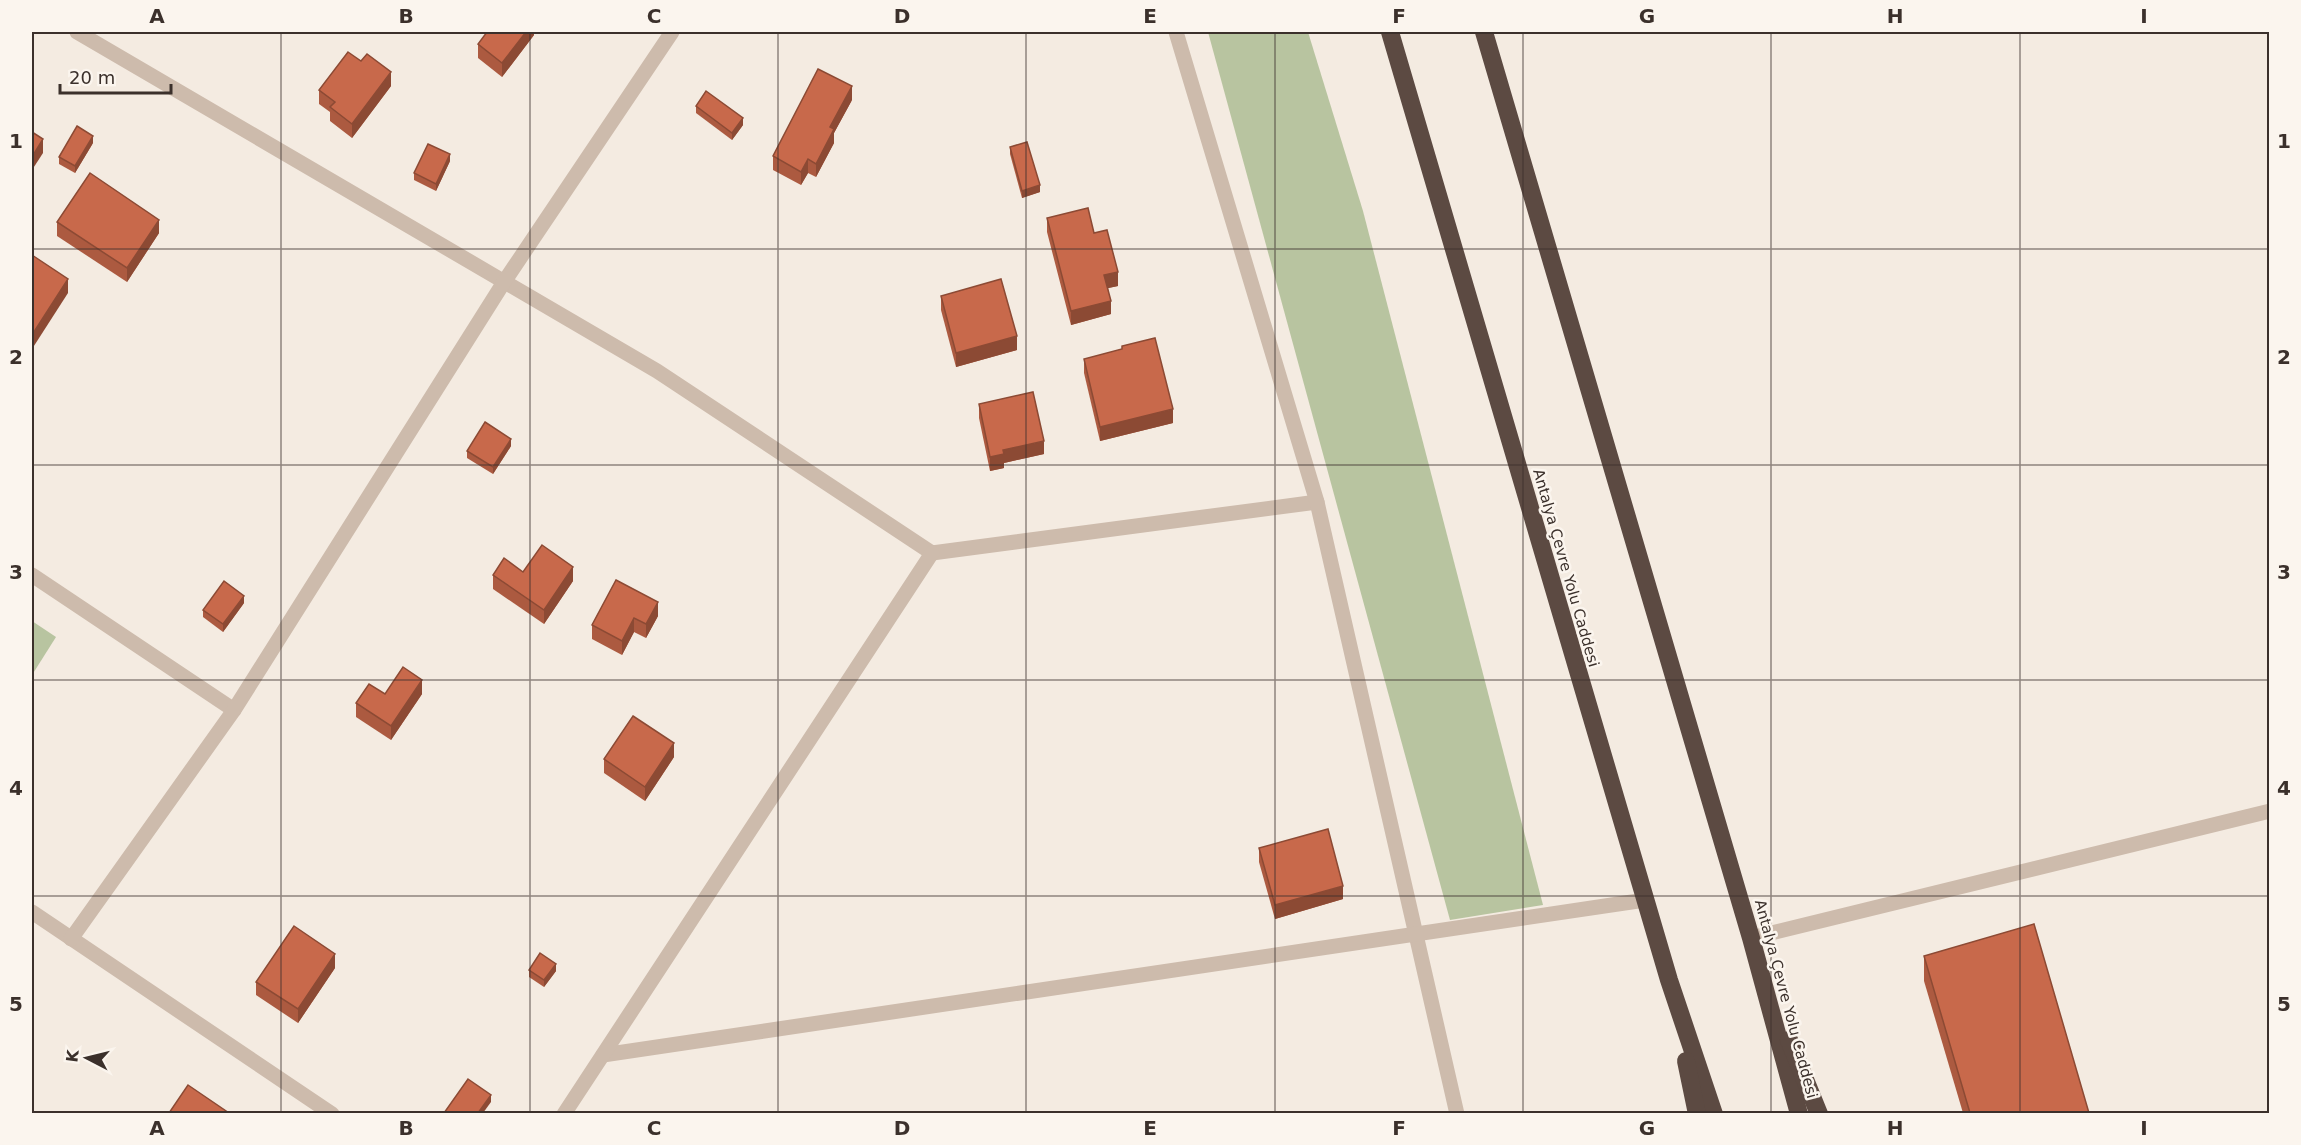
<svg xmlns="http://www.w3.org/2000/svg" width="2301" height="1145" viewBox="0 0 2301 1145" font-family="'DejaVu Sans',sans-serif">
	<rect width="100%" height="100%" fill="#f4ebe1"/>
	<!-- green -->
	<g fill="#b8c4a0">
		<path d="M1208,32h100l55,179 180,694 -93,15z"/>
		<path d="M32,621l24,16 -24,38z"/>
	</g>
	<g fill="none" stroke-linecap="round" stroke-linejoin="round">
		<!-- minor -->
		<g stroke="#cdbbac" stroke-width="15">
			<path d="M77,32l580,339 275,182 385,-51"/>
			<path d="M1176,32l141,470 140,612"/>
			<path d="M32,575l202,135"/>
			<path d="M32,912l300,202"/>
			<path d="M1751,938l519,-127"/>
			<path d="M71,939l163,-229 270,-428 168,-250"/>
			<path d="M603,1055l1042,-155"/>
			<path d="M564,1114l368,-561"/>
		</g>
		<!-- highway -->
		<g stroke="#5c4a42" stroke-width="18">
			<path d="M1390,32l279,948 45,134"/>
			<path d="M1484,32l267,906 48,176"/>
			<path d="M1789,1040l30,74"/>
			<path d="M1686,1061l11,53"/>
		</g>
	</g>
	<!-- wall -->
	<g fill="#ac5a40">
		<path d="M534,32v3l-32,42 -24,-19v-14z"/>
		<path d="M391,86l-39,52 -22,-17v-9l-11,-8v-14z"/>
		<path d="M852,100l-18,33v10l-18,34 -8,-4 -7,12 -28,-15v-14z"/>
		<path d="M696,106l47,19 -11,15 -36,-27z"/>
		<path d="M93,143l-18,30 -16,-9v-7z"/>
		<path d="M1010,147l30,45 -18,6 -12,-44z"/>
		<path d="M450,161l-14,30 -22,-11v-7z"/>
		<path d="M1047,218l47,15 24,53 -10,2 3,26 -40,11 -24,-93z"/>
		<path d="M57,222l102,11 -32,49 -70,-46z"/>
		<path d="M941,296l76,54 -61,17 -15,-57z"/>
		<path d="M1084,359l89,64 -73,18 -16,-68z"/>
		<path d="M979,404l65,50 -40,9v5l-14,3 -11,-53z"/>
		<path d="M511,446l-18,28 -26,-16v-7z"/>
		<path d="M523,572l50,9 -29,43 -51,-35v-14z"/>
		<path d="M616,580l42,36 -12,22 -12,-6 -12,23 -30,-16v-14z"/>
		<path d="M244,603l-21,29 -20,-15v-7z"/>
		<path d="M385,694h37l-31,46 -35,-23v-14z"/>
		<path d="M674,757l-29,44 -41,-28v-14z"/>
		<path d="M1259,848l84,51 -68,20 -16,-57z"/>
		<path d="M1924,956l165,157h-126l-39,-132z"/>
		<path d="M335,968l-37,55 -42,-28v-13z"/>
		<path d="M529,970l27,1 -12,16 -15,-10z"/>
	</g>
	<!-- shaded-wall -->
	<g fill="#8c4a34">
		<path d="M526,32h8v3l-32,42v-14z"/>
		<path d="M391,72v14l-39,52v-14z"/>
		<path d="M852,86v14l-18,33v10l-18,34v-13l14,-37z"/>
		<path d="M743,118v7l-11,15v-7z"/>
		<path d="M93,136v7l-18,30v-7z"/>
		<path d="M43,139v14l-11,17v-13z"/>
		<path d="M450,154v7l-14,30v-7z"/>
		<path d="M808,159v14l-7,12v-13z"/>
		<path d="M1040,185v7l-18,6v-7z"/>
		<path d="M159,220v13l-32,49v-14z"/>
		<path d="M1118,272v14l-14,3v-14z"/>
		<path d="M68,279v14l-36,56v-14z"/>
		<path d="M1111,301v13l-40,11v-14z"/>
		<path d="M1017,336v14l-61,17v-14z"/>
		<path d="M1173,409v14l-73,18v-14z"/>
		<path d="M511,439v7l-18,28v-7z"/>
		<path d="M1044,441v13l-40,9v5l-14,3v-14l13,-7z"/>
		<path d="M573,567v14l-29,43v-14z"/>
		<path d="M244,596v7l-21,29v-8z"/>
		<path d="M658,602v14l-12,22v-14z"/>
		<path d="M634,618v14l-12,23v-14z"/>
		<path d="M422,680v14l-31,46v-14z"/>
		<path d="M674,743v14l-29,44v-14z"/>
		<path d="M1343,886v13l-68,20v-14z"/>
		<path d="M335,954v14l-37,55v-14z"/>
		<path d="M556,964v7l-12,16v-7z"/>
		<path d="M491,1095v7l-8,11h-5z"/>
	</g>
	<!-- building -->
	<g fill="#c8694b" stroke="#8c4a34" stroke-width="1.5">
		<path d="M487,32h39l-24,31 -24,-19z"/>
		<path d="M348,52l13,9 6,-7 24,18 -39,52 -22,-17 5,-5 -16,-12z"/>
		<path d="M818,69l34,17 -22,41 4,2 -18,35 -8,-5 -7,13 -28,-16z"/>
		<path d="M706,91l37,27 -11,15 -36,-27z"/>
		<path d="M77,126l16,10 -18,30 -16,-9z"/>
		<path d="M32,132l11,7 -11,18z"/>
		<path d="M1027,142l13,43 -18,6 -12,-44z"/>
		<path d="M428,144l22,10 -14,30 -22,-11z"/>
		<path d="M90,173l69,47 -32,48 -70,-46z"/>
		<path d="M1088,208l6,25 13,-3 11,42 -14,3 7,26 -40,10 -24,-93z"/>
		<path d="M32,255l36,24 -36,56z"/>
		<path d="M1001,279l16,57 -61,17 -15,-57z"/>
		<path d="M1155,338l18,71 -73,18 -16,-68 38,-10v-3z"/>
		<path d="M1033,392l11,49 -41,9 1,4 -14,3 -11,-53z"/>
		<path d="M485,422l26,17 -18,28 -26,-16z"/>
		<path d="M542,545l31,22 -29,43 -51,-35 11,-17 19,14z"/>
		<path d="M616,580l42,22 -12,22 -12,-6 -12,23 -30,-16z"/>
		<path d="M224,581l20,15 -21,28 -20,-14z"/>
		<path d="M403,667l19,13 -31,46 -35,-23 13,-19 16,10z"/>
		<path d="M633,716l41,27 -29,44 -41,-28z"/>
		<path d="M1328,829l15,57 -68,19 -16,-57z"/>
		<path d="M2034,924l55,189h-119l-46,-157z"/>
		<path d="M294,926l41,28 -37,55 -42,-27z"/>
		<path d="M540,953l16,11 -12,16 -15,-10z"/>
		<path d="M468,1079l23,16 -13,18h-34z"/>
		<path d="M188,1085l41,28h-60z"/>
	</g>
	<!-- grid -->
	<path fill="none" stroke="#3b302b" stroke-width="1.5" stroke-opacity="0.55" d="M281,32v1082M530,32v1082M778,32v1082M1026,32v1082M1275,32v1082M1523,32v1082M1771,32v1082M2020,32v1082M32,249h2238M32,465h2238M32,680h2238M32,896h2238"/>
	<g text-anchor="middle" stroke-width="5" stroke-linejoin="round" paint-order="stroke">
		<!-- street labels -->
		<g font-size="15" fill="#3b302b" stroke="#fbf5ee">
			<text transform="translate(1566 568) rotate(74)" y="5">Antalya Çevre Yolu Caddesi</text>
			<text transform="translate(1786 999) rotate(75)" y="5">Antalya Çevre Yolu Caddesi</text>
		</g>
	</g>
	<!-- border -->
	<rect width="2301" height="1145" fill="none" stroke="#fbf5ee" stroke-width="66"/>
	<!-- north arrow -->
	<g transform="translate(87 1058) rotate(277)" stroke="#fbf5ee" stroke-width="4.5" paint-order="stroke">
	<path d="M0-4.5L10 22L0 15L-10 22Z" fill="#3b302b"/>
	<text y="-9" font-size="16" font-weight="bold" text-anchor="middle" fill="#3b302b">K</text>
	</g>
	<!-- scale -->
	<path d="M60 84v9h111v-9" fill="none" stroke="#3b302b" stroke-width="3"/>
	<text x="69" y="84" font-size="18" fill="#3b302b" stroke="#fbf5ee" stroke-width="4.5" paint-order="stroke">20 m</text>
	<rect x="33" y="33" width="2235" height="1079" fill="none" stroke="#3b302b" stroke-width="2"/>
	<g font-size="20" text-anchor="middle" font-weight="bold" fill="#3b302b">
		<text x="157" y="23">A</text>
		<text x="406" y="23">B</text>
		<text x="654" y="23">C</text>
		<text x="902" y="23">D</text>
		<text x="1150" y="23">E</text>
		<text x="1399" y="23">F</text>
		<text x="1647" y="23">G</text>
		<text x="1895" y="23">H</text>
		<text x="2144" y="23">I</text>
		<text x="16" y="148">1</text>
		<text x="2284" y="148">1</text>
		<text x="16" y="364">2</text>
		<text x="2284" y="364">2</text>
		<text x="16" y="579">3</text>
		<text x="2284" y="579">3</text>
		<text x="16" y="795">4</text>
		<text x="2284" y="795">4</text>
		<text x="16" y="1011">5</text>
		<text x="2284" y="1011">5</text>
		<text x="157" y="1135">A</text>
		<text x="406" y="1135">B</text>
		<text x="654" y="1135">C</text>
		<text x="902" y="1135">D</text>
		<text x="1150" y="1135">E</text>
		<text x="1399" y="1135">F</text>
		<text x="1647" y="1135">G</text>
		<text x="1895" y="1135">H</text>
		<text x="2144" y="1135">I</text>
	</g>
</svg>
